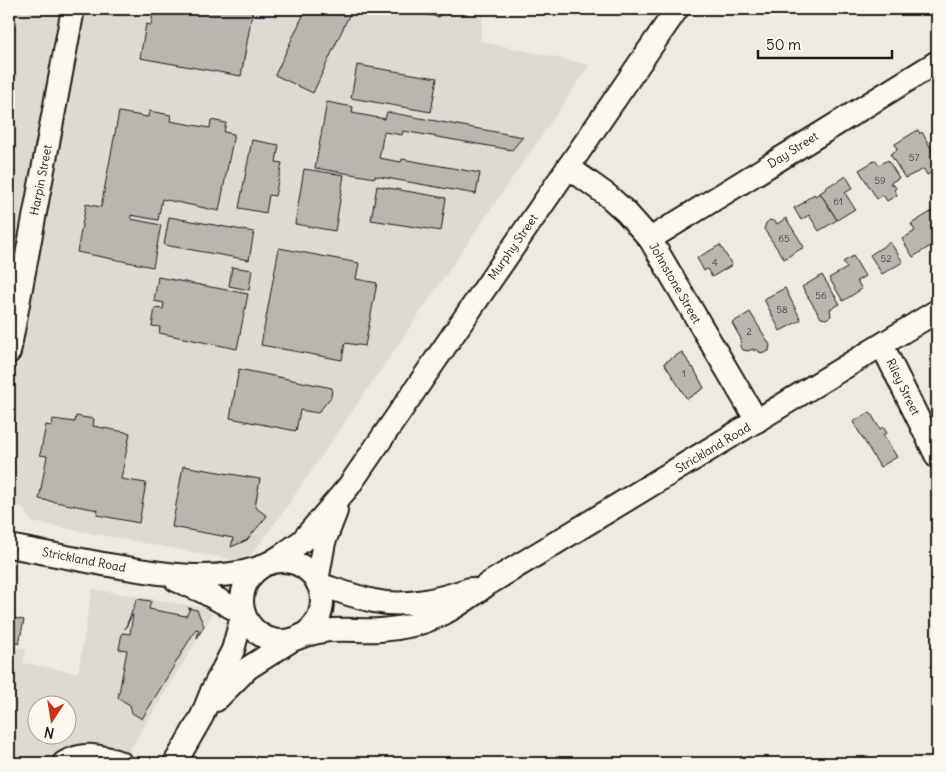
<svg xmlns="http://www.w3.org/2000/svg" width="946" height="772" viewBox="0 0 946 772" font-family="Delius,sans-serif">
	<rect width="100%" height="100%" fill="#eeeadf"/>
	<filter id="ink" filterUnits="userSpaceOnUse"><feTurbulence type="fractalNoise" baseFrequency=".02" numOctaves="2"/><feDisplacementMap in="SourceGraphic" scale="10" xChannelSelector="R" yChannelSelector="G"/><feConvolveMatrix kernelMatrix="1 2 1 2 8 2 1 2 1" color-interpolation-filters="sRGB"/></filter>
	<g filter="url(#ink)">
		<!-- built -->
		<g fill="#dedad1" fill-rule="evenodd">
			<path d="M9,9h475l-4,32 110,24 -311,453 -28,37 -17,5 -202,-38 -10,-15 -13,-3z"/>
			<path d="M92,589l114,19 6,7 -90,148h-113v-117l17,3 -3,14 55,10zM38,704h30v30h-30z"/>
		</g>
		<!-- building -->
		<g fill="#b9b6af" stroke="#1c1c1c">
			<path d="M154,9h99l-12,67 -101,-18 6,-34 5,1z"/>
			<path d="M306,9h46l-39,84 -38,-18z"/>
			<path d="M393,9h48l-2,8z"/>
			<path d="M357,65l80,13 -6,34 -80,-14z"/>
			<path d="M327,102l26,5 -1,6 33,6 2,-7 136,25 -11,13 -109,-19 -1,4 -18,-3 -5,26 22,4 1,-3 78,14 -4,21 -101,-18v2l-60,-10z"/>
			<path d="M149,111l22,4 -1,6 40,7 1,-8 15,3 -2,9 10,2 -15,77 -57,-12 -4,21 -27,-5v4l30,6 -8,42 -76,-15 9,-48 15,3 18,-95 29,5z"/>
			<path d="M937,119v11l-5,-8z"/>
			<path d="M918,130l2,4 2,-2 11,20 -1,1 5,7 -3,2 3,7 -10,6 -3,-6 -19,9 -15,-24 7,-4 -2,-6z"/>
			<path d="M252,140l27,5 -3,17 6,1 -7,33 -6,-1 -3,18 -27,-5z"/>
			<path d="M876,160l3,5 9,-5 11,18 -9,5 1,2 2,-1 3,4 -2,2 3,5 -10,6 -4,-6 -6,4 -18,-29z"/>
			<path d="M304,169l40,6 -9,56 -40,-7z"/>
			<path d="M846,176l7,12 -8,5 10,16 -18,11 -17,-27 6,-4 -1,-1 10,-6 1,1z"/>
			<path d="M377,186l69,12 -5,33 -70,-11z"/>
			<path d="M820,193l17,27 -18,11 -10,-16 -8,5 -7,-12 11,-6 -1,-1 10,-7 1,2z"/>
			<path d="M934,210l3,6v26l-24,15 -11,-18 13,-8 -4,-7z"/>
			<path d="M169,217l85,15 -5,28 -85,-15z"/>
			<path d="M786,218l18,29 -20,12 -20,-30 2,-6 4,-3 6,2 1,2z"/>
			<path d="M890,242l13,20 -21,12 -12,-19z"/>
			<path d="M720,245l12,20 -20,12 -5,-8 -3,2 -7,-13z"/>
			<path d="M279,248l80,15 -3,16 21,4 -12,63 -20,-3 -3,17 -81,-15z"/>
			<path d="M853,256l12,20 -8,5 5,8 -19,12 -14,-23 18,-10 -4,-6z"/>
			<path d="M232,267l20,3 -3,20 -20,-4z"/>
			<path d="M822,275l18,29 -10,5 1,7 -5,3 -5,-1 -19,-31z"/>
			<path d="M158,277l90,17 -11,55 -78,-16 1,-6 -8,-1 3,-18 8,1 1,-6 -10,-2z"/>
			<path d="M785,288l16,32 -21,11 -16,-32z"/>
			<path d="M750,312l20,33 -1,6 -5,2 -5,-1 -2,-3 -3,2 -1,-2 -5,2 -5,-1 -3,-4 1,-7 -9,-16z"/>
			<path d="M682,352l10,16 1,-1 11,21 -17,11 -23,-36z"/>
			<path d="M239,369l93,19 -1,9 -13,16 -18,-3 -4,21 -66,-13z"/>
			<path d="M870,412l10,17 3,-2 4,6 -4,2 14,22 -17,10 -27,-45z"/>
			<path d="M76,416l18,3 -1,7 37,7 -9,46 25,4 -7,40 -42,-8 1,-5 -59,-11 8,-43 -7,-1 6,-30 6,1 1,-7 22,3z"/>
			<path d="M183,466l77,13 -5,28 12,9 -20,24 -16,7 2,-9 -61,-11z"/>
			<path d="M137,599l14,2 -2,8 37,7 4,-7 -2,-1 9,2 7,16 -7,12 2,-8 -3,-1 -54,90 -10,-6 -2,-8 -12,-7 9,-48 -8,-1 3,-16 8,1 3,-19h-1l-7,14z"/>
			<path d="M9,617l15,3 -5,24 -10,-2z"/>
		</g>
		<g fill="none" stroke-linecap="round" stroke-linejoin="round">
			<!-- minor casing -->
			<g stroke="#1c1c1c" stroke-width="26">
				<g id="minor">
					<path d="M568,167l39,28 19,17 24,27 107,182"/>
					<path d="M650,239l287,-177"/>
					<path d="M882,345l55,112"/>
					<path d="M9,352l64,-343"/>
					<path d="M9,546c31,6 63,12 94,18 53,9 104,20 156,4"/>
					<circle cx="282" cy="601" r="40"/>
					<path d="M270,563l14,-9 18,-13 47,-55 328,-477"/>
					<path d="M176,580l26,11 42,23"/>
					<path d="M317,581l7,-39 12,-31"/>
					<path d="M318,584c19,6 37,13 56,17 32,7 66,-2 96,-12"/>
					<path d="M299,637c11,-3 22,-7 34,-7 16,-1 31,1 47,0 47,-3 72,-19 108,-46l449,-273"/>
					<path d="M216,700l32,-32 44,-28"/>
					<path d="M64,763c19,-11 37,-8 57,0"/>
					<path d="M175,763l27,-47 10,-25 21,-41 7,-26 5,-7"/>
				</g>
			</g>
			<!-- minor -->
			<use href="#minor" stroke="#fbf7ec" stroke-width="22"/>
		</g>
	</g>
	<g text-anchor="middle" stroke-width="4.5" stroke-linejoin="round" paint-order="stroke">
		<!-- number labels -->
		<g font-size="10" fill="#434241">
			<text x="914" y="161">57</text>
			<text x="880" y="184">59</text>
			<text x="838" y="205">61</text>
			<text x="784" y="242">65</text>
			<text x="886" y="262">52</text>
			<text x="715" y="266">4</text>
			<text x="821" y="299">56</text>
			<text x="782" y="313">58</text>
			<text x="749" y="335">2</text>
			<text x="684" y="377">1</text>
		</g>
		<!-- street labels -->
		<g font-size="12" fill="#1c1c1c" stroke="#fbf7ec">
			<text transform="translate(793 150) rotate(-32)" y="4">Day Street</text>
			<text transform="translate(41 180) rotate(-79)" y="4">Harpin Street</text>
			<text transform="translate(513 247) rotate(-55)" y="4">Murphy Street</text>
			<text transform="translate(675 283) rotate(60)" y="4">Johnstone Street</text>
			<text transform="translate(903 387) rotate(64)" y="4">Riley Street</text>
			<text transform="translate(713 448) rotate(-31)" y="4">Strickland Road</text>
			<text transform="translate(84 560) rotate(11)" y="4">Strickland Road</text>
		</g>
	</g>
	<!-- margin -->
	<rect width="946" height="772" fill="none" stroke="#fbf7ec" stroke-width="30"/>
	<rect x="15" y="15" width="916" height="742" fill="none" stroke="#1c1c1c" stroke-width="2" filter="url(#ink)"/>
	<!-- north arrow -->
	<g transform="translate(52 720) rotate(192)"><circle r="24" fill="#fbf7ec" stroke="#a29f99"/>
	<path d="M0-4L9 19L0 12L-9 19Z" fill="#c8321e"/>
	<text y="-8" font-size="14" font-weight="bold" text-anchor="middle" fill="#1c1c1c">N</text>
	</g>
	<!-- scale -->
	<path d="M758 50v8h134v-8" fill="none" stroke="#1c1c1c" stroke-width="2.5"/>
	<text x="766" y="50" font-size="15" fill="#1c1c1c" stroke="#fbf7ec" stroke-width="4" paint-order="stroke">50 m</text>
</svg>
